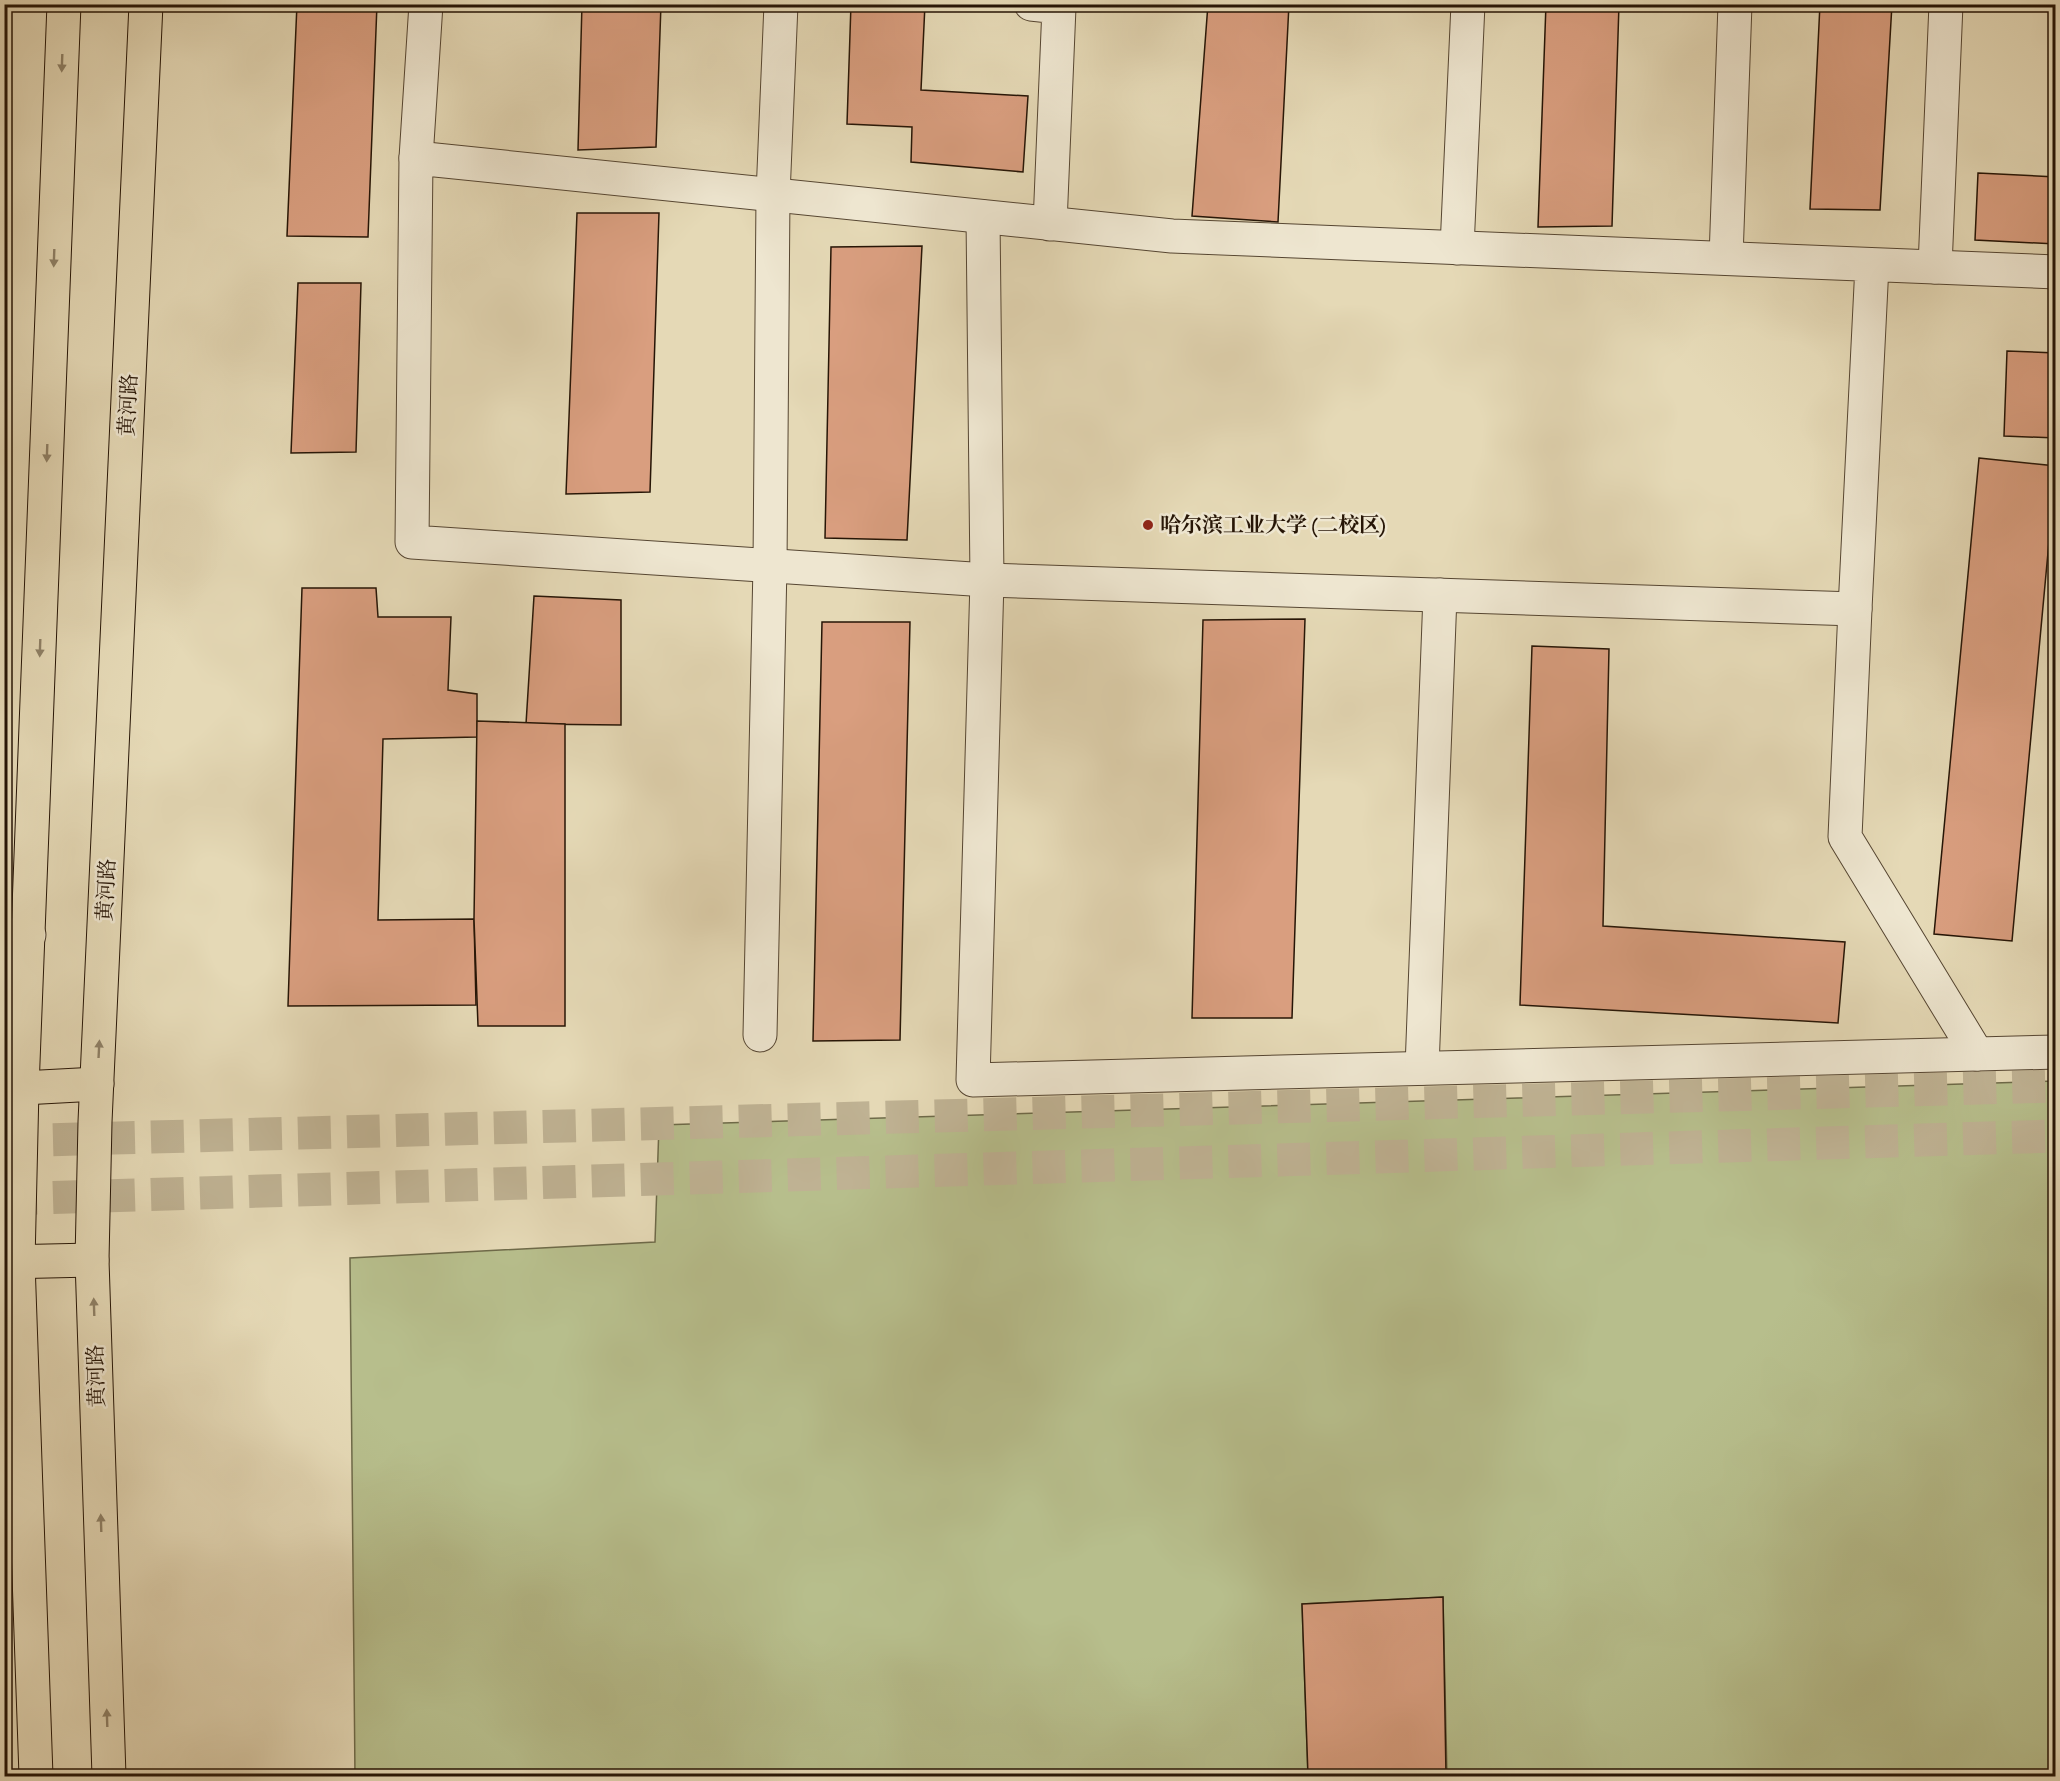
<svg xmlns="http://www.w3.org/2000/svg" width="2060" height="1781" viewBox="0 0 2060 1781" font-family="'IM FELL Double Pica','Noto Serif SC',serif">
	<rect width="100%" height="100%" fill="#e5d9b6"/>
	<filter id="stains"><feTurbulence type="fractalNoise" baseFrequency=".00333" numOctaves="4"/><feColorMatrix values="0 0 0 0 .2 0 0 0 0 .09 0 0 0 0 .02 0 0 0 .5 -.17"/></filter>
	<radialGradient id="worn" r=".72"><stop offset=".6" stop-color="#630" stop-opacity="0"/><stop offset="1" stop-color="#630" stop-opacity=".3"/></radialGradient>
	<!-- green -->
	<path fill="#b7be8c" stroke="#6e6a49" stroke-width="1.5" d="M2055,1081v695h-608l-4,-179 -141,7 6,172h-953l-5,-518 305,-16 4,-117z"/>
	<!-- building -->
	<g fill="#d99e7f" stroke="#261506" stroke-width="1.5">
		<path d="M297,4h80l-9,233 -81,-1z"/>
		<path d="M582,4h79l-5,143 -78,3z"/>
		<path d="M851,4h74l-4,86 107,6 -5,76 -112,-10 1,-35 -65,-3z"/>
		<path d="M1208,4h81l-11,218 -86,-6z"/>
		<path d="M1546,4h73l-7,222 -74,1z"/>
		<path d="M1820,4h72l-12,206 -70,-1z"/>
		<path d="M1978,173l78,4v67l-81,-4z"/>
		<path d="M577,213h82l-9,279 -84,2z"/>
		<path d="M922,246l-15,294 -82,-2 6,-291z"/>
		<path d="M298,283h63l-5,169 -65,1z"/>
		<path d="M2007,351l49,2v85l-52,-2z"/>
		<path d="M1979,458l77,8 -44,475 -78,-7z"/>
		<path d="M302,588h74l2,29h73l-3,73 29,4v43l-94,2 -5,181 96,-1 2,86 -188,1z"/>
		<path d="M534,596l87,4v125l-95,-1z"/>
		<path d="M1305,619l-13,399h-100l11,-398z"/>
		<path d="M822,622h88l-10,418 -87,1z"/>
		<path d="M1532,646l77,3 -6,277 242,16 -7,81 -318,-18z"/>
		<path d="M477,721l88,3v302h-87l-4,-107z"/>
		<path d="M1443,1597l3,179h-138l-6,-172z"/>
	</g>
	<g fill="none" stroke-linecap="round" stroke-linejoin="round">
		<!-- major-tunnel -->
		<g stroke="#bfb293" stroke-width="33" stroke-dasharray="33 16" stroke-linecap="butt">
			<path d="M4,1141l2052,-55"/>
			<path d="M4,1199l2052,-63"/>
		</g>
		<!-- minor casing -->
		<g stroke="#564632" stroke-width="35">
			<g id="minor">
				<path d="M1031,4l28,3 -9,217"/>
				<path d="M416,158l10,-154"/>
				<path d="M983,217l4,363 -14,500 1083,-28"/>
				<path d="M1457,248l11,-244"/>
				<path d="M1726,258l9,-254"/>
				<path d="M1872,265l-17,344 -868,-29 -575,-38 4,-384 756,78 884,36"/>
				<path d="M1935,267l11,-263"/>
				<path d="M1855,609l-10,228 132,217"/>
				<path d="M4,935h25"/>
				<path d="M760,1035l10,-470 3,-370 8,-191"/>
				<path d="M1422,1068l18,-473"/>
			</g>
		</g>
		<!-- major casing -->
		<g stroke="#261506" stroke-width="35">
			<g id="major">
				<path d="M4,1089l93,-5"/>
				<path d="M4,1262l88,-2"/>
				<path d="M36,1776l-18,-514 4,-174 42,-1084"/>
				<path d="M109,1776l-17,-516 3,-138 51,-1118"/>
			</g>
		</g>
		<!-- minor -->
		<use href="#minor" stroke="#eee6d0" stroke-width="33"/>
		<!-- major -->
		<use href="#major" stroke="#e5d9b6" stroke-width="33"/>
	</g>
	<!-- one-way arrows -->
	<defs><path id="oneway-solid" d="M-6-.8H1V-3.2L6.5 0L1 3.2V.8H-6Z" transform="scale(1.5)"/></defs>
	<g fill="#8f8167">
		<use href="#oneway-solid" transform="translate(62 63) rotate(92)"/>
		<use href="#oneway-solid" transform="translate(54 258) rotate(92)"/>
		<use href="#oneway-solid" transform="translate(47 453) rotate(92)"/>
		<use href="#oneway-solid" transform="translate(40 648) rotate(92)"/>
		<use href="#oneway-solid" transform="translate(99 1049) rotate(-87)"/>
		<use href="#oneway-solid" transform="translate(94 1307) rotate(-92)"/>
		<use href="#oneway-solid" transform="translate(101 1523) rotate(-92)"/>
		<use href="#oneway-solid" transform="translate(107 1718) rotate(-92)"/>
	</g>
	<!-- markers -->
	<circle fill="#8f2418" stroke="#eee6d0" stroke-width="2" cx="1148" cy="525" r="6"/>
	<g text-anchor="middle" stroke-width="5" stroke-linejoin="round" paint-order="stroke">
		<!-- street labels -->
		<g font-size="21" fill="#261506" stroke="#eee6d0">
			<text transform="translate(128 405) rotate(-87)" y="7">黄河路</text>
			<text transform="translate(106 890) rotate(-87)" y="7">黄河路</text>
			<text transform="translate(96 1376) rotate(-92)" y="7">黄河路</text>
		</g>
		<!-- poi labels -->
		<g font-size="21" font-weight="bold" fill="#261506" stroke="#eee6d0" text-anchor="start">
			<text x="1160" y="532">哈尔滨工业大学 (二校区)</text>
		</g>
	</g>
	<!-- margin -->
	<rect width="2060" height="1781" fill="none" stroke="#e5d9b6" stroke-width="24"/>
	<rect x="6" y="6" width="2048" height="1769" fill="none" stroke="#261506" stroke-width="3"/>
	<rect x="12" y="12" width="2036" height="1757" fill="none" stroke="#261506" stroke-width="1.5"/>
	<rect width="100%" height="100%" filter="url(#stains)"/>
	<rect width="100%" height="100%" fill="url(#worn)"/>
</svg>
